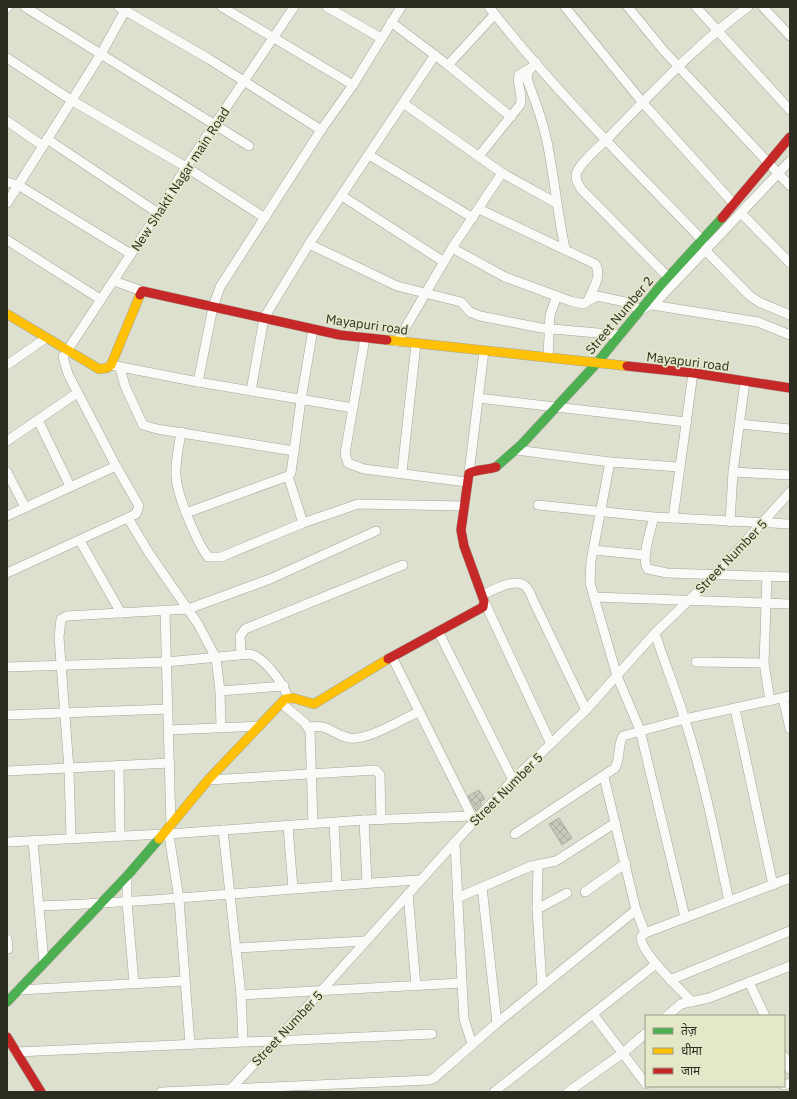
<svg xmlns="http://www.w3.org/2000/svg" width="797" height="1099" viewBox="0 0 797 1099" font-family="'IBM Plex Sans','Noto Sans Devanagari',sans-serif">
	<defs>
		<pattern id="building-cross-hatch" width="8" height="8" patternUnits="userSpaceOnUse"><rect width="8" height="8" fill="#c7c9bc"/><path d="M0 0l8 8M0 8l8-8" fill="none" stroke="#abada1"/></pattern>
	</defs>
	<rect width="100%" height="100%" fill="#dee0cf"/>
	<!-- building -->
	<g fill="url(#building-cross-hatch)" stroke="#afb0a2">
		<path d="M479,790l6,9 -5,3 2,2 -6,7 -8,-15z"/>
		<path d="M559,818l13,20 -10,7 -13,-21z"/>
	</g>
	<g fill="none" stroke-linecap="round" stroke-linejoin="round">
		<!-- street casing -->
		<g stroke="#a4a598" stroke-width="10">
			<g id="street">
				<path d="M25,7l224,139"/>
				<path d="M119,7l90,52 112,71"/>
				<path d="M222,7l131,78"/>
				<path d="M327,7l54,31"/>
				<path d="M489,7c65,83 141,158 214,234"/>
				<path d="M565,7l78,96 91,101"/>
				<path d="M628,7l36,44 126,135"/>
				<path d="M696,7l94,103"/>
				<path d="M763,7l27,29"/>
				<path d="M7,8l1,-1"/>
				<path d="M391,22l57,43 63,52"/>
				<path d="M7,58l64,42 115,67 79,51"/>
				<path d="M536,62l-8,10 -1,7c9,24 18,48 22,73 6,32 9,64 16,96"/>
				<path d="M448,65l47,-51"/>
				<path d="M403,103l99,70 54,30"/>
				<path d="M7,121l36,25"/>
				<path d="M47,139l111,74"/>
				<path d="M369,155l104,63"/>
				<path d="M479,156l41,-51c4,-10 -4,-20 -1,-30l12,-7"/>
				<path d="M7,182l11,3 113,69"/>
				<path d="M342,196l102,66"/>
				<path d="M7,203l94,-149 26,-47"/>
				<path d="M479,209l116,55c8,11 -3,26 -7,37"/>
				<path d="M741,213l49,50"/>
				<path d="M7,240l93,59"/>
				<path d="M309,244l88,42 64,16 9,10 10,4 61,12 79,7"/>
				<path d="M452,248l53,29 65,24 13,3 14,-8 28,6 16,8 17,-10 132,-139"/>
				<path d="M705,250l45,46 9,6 31,13"/>
				<path d="M668,277l-87,-88c-3,-6 -7,-11 -4,-17 5,-12 26,-28 35,-38 43,-44 86,-91 136,-127"/>
				<path d="M114,281l28,10"/>
				<path d="M652,305l106,17 32,13"/>
				<path d="M365,338l-18,104 -2,12 3,9 16,6 103,13"/>
				<path d="M397,342l55,-94 50,-75"/>
				<path d="M548,357l2,-42 7,-19"/>
				<path d="M7,365l39,-27"/>
				<path d="M111,365l87,17 155,26"/>
				<path d="M120,368l5,18 18,39 14,4 137,22"/>
				<path d="M198,382l15,-75 7,-20 101,-157 32,-45 48,-78"/>
				<path d="M251,391l13,-73 45,-74 126,-189"/>
				<path d="M478,398l208,24"/>
				<path d="M38,420l32,66"/>
				<path d="M740,424l50,5"/>
				<path d="M181,432c-2,14 -6,30 -5,44 1,19 20,65 32,81h13l82,-34 55,-19 106,2"/>
				<path d="M7,441l70,-48"/>
				<path d="M516,450l94,12 69,5"/>
				<path d="M610,462l-19,99 -1,22 27,93 23,54 45,187"/>
				<path d="M7,472l18,35"/>
				<path d="M402,472l14,-128"/>
				<path d="M733,472l57,3"/>
				<path d="M469,473l15,-122"/>
				<path d="M288,476l15,47"/>
				<path d="M538,505l116,12 136,7"/>
				<path d="M186,513l102,-37 3,-3 10,-73 12,-71"/>
				<path d="M7,516l109,-50 -48,-92 -5,-17 95,-144 28,-46 108,-160"/>
				<path d="M654,517c-3,12 -14,43 -6,52l19,4 123,4"/>
				<path d="M128,518l21,35 49,71 18,34 4,33 1,36"/>
				<path d="M673,518l20,-145"/>
				<path d="M730,522l3,-50 12,-91"/>
				<path d="M80,541l41,72"/>
				<path d="M593,550l52,5"/>
				<path d="M7,573l129,-59 3,-8 -23,-40"/>
				<path d="M767,576l-3,87 6,38"/>
				<path d="M482,595c10,-4 33,-18 43,-9 4,3 6,9 8,14l53,110"/>
				<path d="M594,597l196,7"/>
				<path d="M484,601l67,143"/>
				<path d="M165,612l6,213"/>
				<path d="M439,633l74,147"/>
				<path d="M655,633c9,29 21,57 30,87 19,59 31,120 44,181"/>
				<path d="M241,654l-1,-18 5,-7 158,-64"/>
				<path d="M392,657l81,162"/>
				<path d="M696,662l68,1"/>
				<path d="M7,667l159,-5 84,-8c15,4 34,30 38,44"/>
				<path d="M220,691l64,-5"/>
				<path d="M783,698l7,31"/>
				<path d="M281,703l24,20 5,8 3,93"/>
				<path d="M735,709l38,176"/>
				<path d="M7,715l161,-6"/>
				<path d="M308,727c24,-3 22,7 41,11 18,3 52,-18 69,-26"/>
				<path d="M169,730l90,-4"/>
				<path d="M119,766l1,70"/>
				<path d="M7,771l163,-8"/>
				<path d="M604,777l32,133 9,23"/>
				<path d="M208,780l168,-10 4,5 1,45"/>
				<path d="M364,820l3,63"/>
				<path d="M334,823l3,62"/>
				<path d="M288,826l5,63"/>
				<path d="M168,829l11,70 11,145"/>
				<path d="M223,830l18,165 2,46"/>
				<path d="M168,834l196,-14 107,-4"/>
				<path d="M515,834l100,-66c6,-10 2,-22 8,-32l62,-17 105,-23"/>
				<path d="M71,838l-2,-69 -10,-132 2,-18 6,-3 121,-7 82,-30 106,-48"/>
				<path d="M33,841l11,122"/>
				<path d="M7,842l156,-8"/>
				<path d="M538,865l-1,44 5,77"/>
				<path d="M127,876v26l7,81"/>
				<path d="M482,887l15,136"/>
				<path d="M585,892l41,-29"/>
				<path d="M408,894l8,92"/>
				<path d="M457,898l74,-32 25,-5 59,-38"/>
				<path d="M40,906c128,-4 254,-19 381,-26"/>
				<path d="M537,909l30,-16"/>
				<path d="M7,939l1,10"/>
				<path d="M236,948l130,-7"/>
				<path d="M670,980l120,-49"/>
				<path d="M749,982l16,34"/>
				<path d="M462,983l2,36 8,25"/>
				<path d="M18,990l166,-9"/>
				<path d="M241,995l221,-12 -7,-141"/>
				<path d="M692,1002c-10,-11 -53,-51 -51,-65l4,-4 145,-55"/>
				<path d="M593,1014l53,70"/>
				<path d="M667,1016l14,-12 28,-6 81,-32"/>
				<path d="M16,1052l416,-18"/>
				<path d="M784,1056l6,13"/>
				<path d="M784,1085l6,-2"/>
				<path d="M161,1092l268,-12 5,-2 63,-55 139,-113"/>
				<path d="M228,1092l68,-73 159,-177 58,-62 73,-70 69,-77 60,-58 75,-83"/>
				<path d="M494,1092l162,-128"/>
				<path d="M568,1092l55,-39 23,-20"/>
			</g>
		</g>
		<!-- fast casing -->
		<g stroke="#a4a598" stroke-width="10">
			<g id="fast">
				<path d="M496,467l26,-23 74,-80 65,-79 61,-67"/>
				<path d="M7,1002l120,-126 32,-37"/>
			</g>
		</g>
		<!-- slow casing -->
		<g stroke="#a4a598" stroke-width="10">
			<g id="slow">
				<path d="M7,314l92,55 8,-1 4,-3 29,-70"/>
				<path d="M387,340l240,26"/>
				<path d="M159,839l49,-59 77,-81 8,-1 21,6 74,-45"/>
			</g>
		</g>
		<!-- jam casing -->
		<g stroke="#a4a598" stroke-width="10">
			<g id="jam">
				<path d="M722,218l68,-81"/>
				<path d="M140,295l2,-4 198,44 47,5"/>
				<path d="M627,366l66,7 97,15"/>
				<path d="M388,659l95,-52 1,-6 -20,-55 -3,-16 8,-57c9,-4 18,-3 27,-6"/>
				<path d="M7,1037l34,55"/>
			</g>
		</g>
		<!-- street -->
		<use href="#street" stroke="#fafaf8" stroke-width="9"/>
		<!-- fast -->
		<use href="#fast" stroke="#4caf50" stroke-width="9"/>
		<!-- slow -->
		<use href="#slow" stroke="#ffc107" stroke-width="9"/>
		<!-- jam -->
		<use href="#jam" stroke="#c62828" stroke-width="9"/>
	</g>
	<g text-anchor="middle" stroke-width="3.5" stroke-linejoin="round" paint-order="stroke">
		<!-- street labels -->
		<g font-size="13" fill="#2c2c21" stroke="#e4e7c8">
			<text transform="translate(180 179) rotate(-57)" y="5">New Shakti Nagar main Road</text>
			<text transform="translate(619 315) rotate(-50)" y="5">Street Number 2</text>
			<text transform="translate(367 324) rotate(8)" y="5">Mayapuri road</text>
			<text transform="translate(688 361) rotate(7)" y="5">Mayapuri road</text>
			<text transform="translate(731 556) rotate(-46)" y="5">Street Number 5</text>
			<text transform="translate(506 789) rotate(-45)" y="5">Street Number 5</text>
			<text transform="translate(287 1028) rotate(-47)" y="5">Street Number 5</text>
		</g>
	</g>
	<!-- border -->
	<rect width="797" height="1099" fill="none" stroke="#2c2c21" stroke-width="16"/>
	<!-- legend -->
	<rect x="645" y="1015" width="140" height="72" fill="#e4e7c8" stroke="#9a9c85"/>
	<rect x="653" y="1028" width="20" height="6" fill="#4caf50" stroke="#9a9c85"/>
	<text x="681" y="1035" font-size="12" fill="#2c2c21">तेज़</text>
	<rect x="653" y="1048" width="20" height="6" fill="#ffc107" stroke="#9a9c85"/>
	<text x="681" y="1055" font-size="12" fill="#2c2c21">धीमा</text>
	<rect x="653" y="1068" width="20" height="6" fill="#c62828" stroke="#9a9c85"/>
	<text x="681" y="1075" font-size="12" fill="#2c2c21">जाम</text>
</svg>
